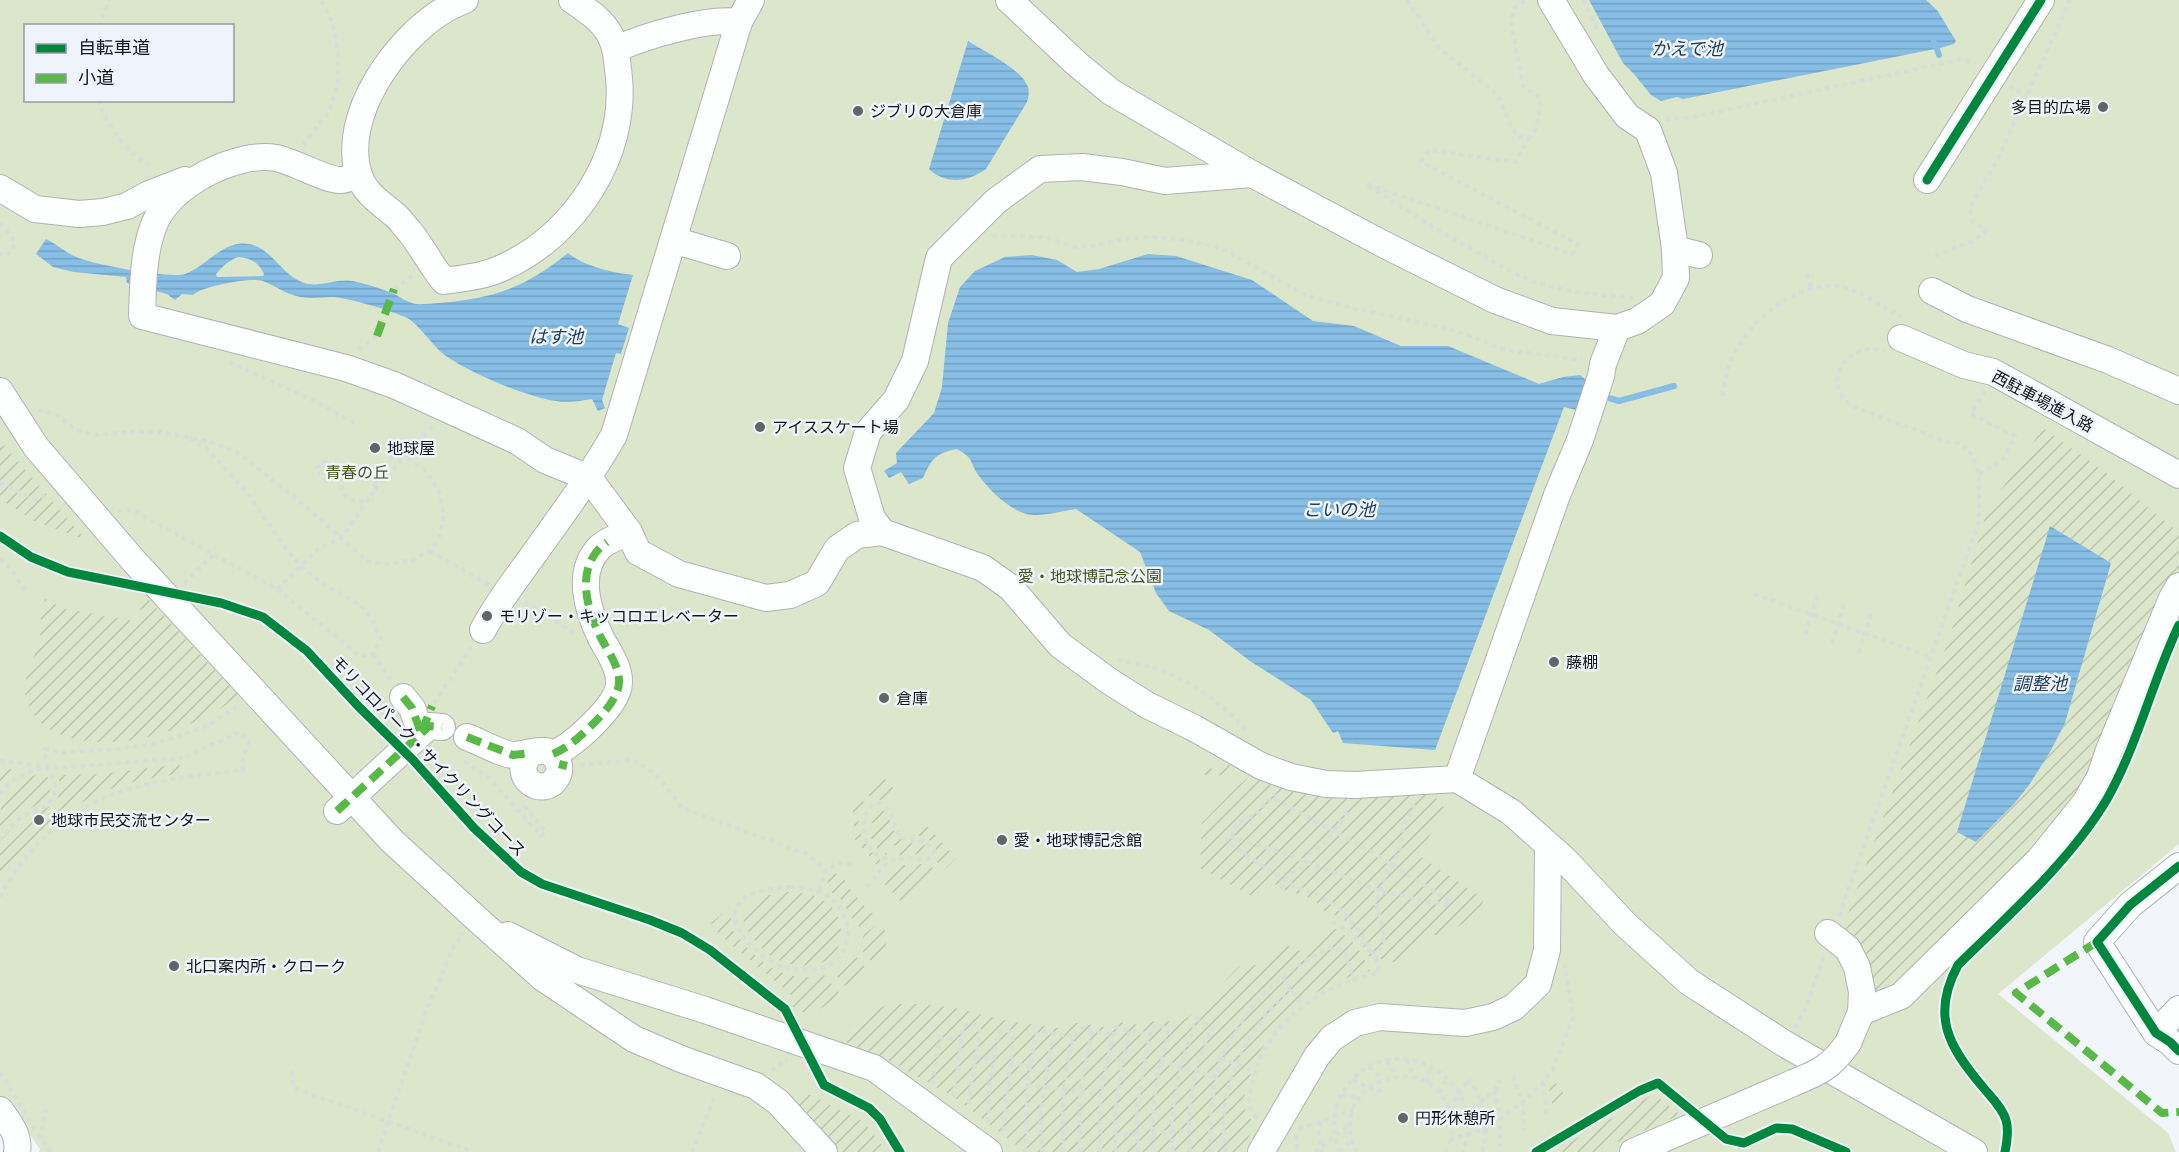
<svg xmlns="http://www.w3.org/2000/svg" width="2179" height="1152" viewBox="0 0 2179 1152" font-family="'DejaVu Sans','Noto Sans JP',sans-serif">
	<defs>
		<pattern id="garden-furrows" width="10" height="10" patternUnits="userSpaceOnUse" patternTransform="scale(1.5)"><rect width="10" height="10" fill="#dce6ca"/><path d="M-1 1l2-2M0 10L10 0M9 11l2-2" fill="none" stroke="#bcc5ad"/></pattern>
		<pattern id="water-rules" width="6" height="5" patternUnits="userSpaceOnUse" patternTransform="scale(1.5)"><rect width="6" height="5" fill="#86bee5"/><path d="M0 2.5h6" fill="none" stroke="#73a3c4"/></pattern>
	</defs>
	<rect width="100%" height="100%" fill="#f2f5f9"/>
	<!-- park -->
	<path fill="#dce6ca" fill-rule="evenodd" d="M0,0h2179v844l-181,150 170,139 8,19h-2137l1,-3 -20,-29 -20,-5zM26,26h206v74h-206z"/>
	<!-- garden -->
	<g fill="url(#garden-furrows)" fill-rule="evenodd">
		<path d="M2043,428l62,44 74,61v38l-12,23 -74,177 -26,44 -167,172 -24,6 -23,-55 -10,-11 107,-291 37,-125zM2050,526l61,37 -46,160 -36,62 -33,38 -38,9z"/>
		<path d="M0,441l81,93 2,5 -49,-18 -34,-22z"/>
		<path d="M136,586l103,110c-12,7 -23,17 -35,22 -46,20 -109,37 -155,11 -12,-7 -24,-24 -24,-38 -1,-16 9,-32 14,-48 4,-15 -1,-30 6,-44l21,10 73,13 3,-29z"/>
		<path d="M1223,763l9,3 -7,7 -11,5 -11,-4 5,-7 10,4z"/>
		<path d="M179,764l2,9c-19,4 -41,6 -59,12 -57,17 -86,53 -122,97v-41c7,-8 16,-16 25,-22 21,-12 41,-13 33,-44l45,-1z"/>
		<path d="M0,769l22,1 -12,6 -10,10z"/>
		<path d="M1257,771l122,23 41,1 8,-2 12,8 5,9 -27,45 66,44 -7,16 -35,21 -16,-2 -29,29 -28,-7 -26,-38 -18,-6 -9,-10 -15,-9 -9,1 -17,-10 -20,14 -55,-30 2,-45 37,-38z"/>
		<path d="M880,774l16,17 -12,10 -7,-2 -5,1 -3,-5 -3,1 -3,5 2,5c-17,18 2,44 18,56l-8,9 -1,-1 3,-5 -22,-25 -3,-40z"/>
		<path d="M37,775h9l5,6 -2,16 -40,25 -9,10c0,-32 2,-50 37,-57z"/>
		<path d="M879,810l5,1c11,12 7,32 28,31l-1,5 3,3 5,-3 -1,-4 6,1 2,8 -3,3 -15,-2 -10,3 2,-5 -5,-6 -6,1 -3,5 1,4c-9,-2 -15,-13 -17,-21v-3l5,1 3,-2v-3l-4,-4h-5v-6l5,-5z"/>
		<path d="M923,821l33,37 -12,12 -9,-10 3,-6 -5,-12 -22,-10z"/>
		<path d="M916,864h10l14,9 -36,32 -20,-22c3,-10 10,-17 21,-18l1,5 5,3 5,-4z"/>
		<path d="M832,873l5,1 7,5 5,9 17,20 10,8 -16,12 -8,-10 -12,-20 -13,-9 1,-9z"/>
		<path d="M783,892c11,0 22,0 32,4 43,18 31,76 -17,69 -14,-1 -27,-7 -37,-18 -11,-11 -21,-23 -17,-40 11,-9 25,-12 39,-15z"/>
		<path d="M733,905l-3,21c21,32 54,60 94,49l16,19c-17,13 -31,29 -50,10l6,-5 -77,-65 -8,-11z"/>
		<path d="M881,922c9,15 6,32 -6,44l-15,-18 4,-14z"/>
		<path d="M1334,928c17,9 29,25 36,43 -13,4 -28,7 -40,14 -40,20 -70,54 -82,97 -5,19 -8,26 7,42l-14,28h-216l-71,-55 -68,-38 -48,-20 14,-15 36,-20h27l36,3 52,13 61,9 11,-6h6l21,4 5,-1 5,-5 29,4 18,-5 13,2 13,-3 13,-9 41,-44 18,-1 24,-22 24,10z"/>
		<path d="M853,953l16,19 -22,17 -15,-19z"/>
		<path d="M1548,1082l9,2 6,9 -1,9 -9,6z"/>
		<path d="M808,1094l56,28 23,30h-47l-33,-39 -15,-12z"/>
		<path d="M1654,1094l26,21 -86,37h-41z"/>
	</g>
	<!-- water -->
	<g fill="url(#water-rules)" fill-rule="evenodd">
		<path d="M1589,0h337l11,10 19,31 -2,3 -14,4 -257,51 -6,-2 -16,4 -10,-6 -17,-21 -11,-11z"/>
		<path d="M968,41c16,10 49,26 58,42 4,6 3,12 1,19l-41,67c-18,13 -40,16 -57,0z"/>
		<path d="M46,239c10,5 18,12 28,17 15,8 96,23 111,18 22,-8 39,-35 64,-30 23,4 32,31 55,39 15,5 33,-5 49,-2 13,3 27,7 39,12 7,3 13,8 20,10 8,3 19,0 27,0 55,-4 87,-16 129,-50 15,13 46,20 65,22l-15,49 11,4 -8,26 -5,-1 -14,47 3,8 -7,3 -6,-12c-12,2 -24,4 -36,2 -31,-5 -84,-27 -110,-45 -13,-9 -27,-32 -39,-38 -14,-7 -58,-20 -74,-21 -11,0 -22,2 -32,0 -14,-2 -25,-11 -38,-16 -12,-4 -61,5 -70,14l-11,-1 -7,6 -8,-6 -40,-11 -1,-6 -52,-5 -21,-5 -17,-13zM238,257c13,1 20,5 26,17l-1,2 -46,1 -1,-3c7,-8 12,-13 22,-17z"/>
		<path d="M1148,254l28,2 76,24 61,41 41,5 47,20h47l91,38 24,-7 17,-2 11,9 -11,27 -16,-4 -129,343 -92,-7 -5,-12 -5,2 -22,-33 -61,-39 -41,-31 -40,-19 -13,-18 -16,-41 -64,-43c-13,2 -28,6 -41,6 -21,0 -44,-23 -56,-39 -10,-14 -4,-17 -22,-27 -21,4 -25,9 -34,29l-14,6 -8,-12 -12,6 -5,-7 13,-8 -1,-10 38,-40 8,-26 6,-64 12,-36 15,-16 30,-14 27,-2 25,5 20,12 22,-3z"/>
		<path d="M2050,526l61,37 -46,160 -15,29 -21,33 -15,19 -38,38 -19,-10z"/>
	</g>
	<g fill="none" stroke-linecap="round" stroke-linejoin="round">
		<!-- stream -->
		<g stroke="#86bee5" stroke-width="6">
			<path d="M1934,41l5,14"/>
			<path d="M1602,396l17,5 55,-15"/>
		</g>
		<!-- minor casing -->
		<g stroke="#b1b2b5" stroke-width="28">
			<g id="minor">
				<path d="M465,0c-7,3 -14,6 -21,10 -48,29 -104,106 -85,165 6,19 22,28 36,40 6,5 10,12 15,17 13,16 21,34 34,49 21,-3 43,-5 62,-15 70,-33 120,-111 113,-188 -2,-16 -2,-31 -10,-45 -9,-15 -23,-23 -37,-33"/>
				<path d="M1009,0l68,64 34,28 141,82 131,70 112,56 57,21 65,7"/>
				<path d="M1551,0l45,75 31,41 21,14 16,43 11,76 1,29 -14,26 -25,17 -20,7 -14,36 -2,12 -21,64 -23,55 -100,284 54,33 53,47 61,65 64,58 96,62 189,108"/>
				<path d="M616,49c29,-13 92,-32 123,-27"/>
				<path d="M359,175c-6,1 -12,5 -18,5 -14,1 -48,-19 -65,-22 -41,-7 -108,28 -122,67 -11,28 -11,61 -12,91l204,52 48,17 123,56 28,19 44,18 40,54 9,20 41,22 87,24 24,-3 27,-12 20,-34 20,-14 25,-3 101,36 28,20 49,57 49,36 38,24 47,23 67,38 30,11 35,7 29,1 102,-6"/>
				<path d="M1927,180l114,-180"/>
				<path d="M0,188l35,21 44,5 24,-2 24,-6 22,-12 36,-14"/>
				<path d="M673,240l54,16"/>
				<path d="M1675,249l24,6"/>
				<path d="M1932,291l35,18 141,51 71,31"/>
				<path d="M1901,338l63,27 29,7 186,103"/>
				<path d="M0,391l36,56 97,113 259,281 84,77 67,60 91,61 47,20 75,27 22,16 46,50"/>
				<path d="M882,532l-10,-14 -15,-50 11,-36 28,-32 19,-39 24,-103 57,-57 44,-32 42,-2 40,5 43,9 87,-7"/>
				<path d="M483,630c14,-27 33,-51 51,-76 28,-39 56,-77 80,-119l125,-413 12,-22"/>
				<path d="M403,697l9,11 9,25"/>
				<path d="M467,737c11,4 36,18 47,18 14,0 34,-12 43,5 3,5 3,12 0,17 -13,23 -49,0 -26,-24"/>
				<path d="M553,754c15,-6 29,-19 40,-30 10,-10 27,-28 26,-43 0,-15 -11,-30 -18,-43 -13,-26 -26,-66 -1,-91 7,-7 19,-10 29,-15"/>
				<path d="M337,811l92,-85 13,1"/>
				<path d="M2179,866l-49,39 -33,37 59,91 14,9 9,9"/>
				<path d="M1828,933l20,16 9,18 5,25 -1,20 -13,31"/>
				<path d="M508,935l69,35 128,40 169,58 115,84"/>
				<path d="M1861,1012l40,-16 138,-136 46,-57 15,-26 9,-27 63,-152 7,-12"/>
				<path d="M2156,1033l23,-24"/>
				<path d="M0,1110c9,13 20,25 17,42"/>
				<path d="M1261,1152l56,-96 15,-18 23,-15 25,-6 85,6 28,-6 21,-10 24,-23 9,-34 1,-103"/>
				<path d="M1633,1152l160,-69"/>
			</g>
		</g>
		<!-- path -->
		<g stroke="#d9dbdc" stroke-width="4" stroke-dasharray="4.5 4.5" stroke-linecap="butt">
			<path d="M1407,0l33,49 58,46 14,33 7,9h11l7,-10 4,-28 -18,-13 -11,-59 1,-19 13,-8"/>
			<path d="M1584,0l14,32"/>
			<path d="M98,26l11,-26"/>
			<path d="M2009,86l18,10"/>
			<path d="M98,100c12,31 27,51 56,68"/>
			<path d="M1666,119l23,-1 274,-59 12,5"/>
			<path d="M1530,137l-15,25 -86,-12 -8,12 157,82 -6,10 -206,-70 70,45 78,44 23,10 43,10 55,5"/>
			<path d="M303,145l26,-33 9,-28v-31l-5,-29 -12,-24"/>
			<path d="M0,223l15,18 -2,9 -7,6 -6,-2"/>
			<path d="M993,236l51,1 31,10 17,-1 31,-7 24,-2 32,2 43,9 83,47 47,13 80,17 34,9 39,16 77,10"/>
			<path d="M1935,256l40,-16 11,-10 -13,-8 -3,-15 28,-48 72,-159"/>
			<path d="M1807,274l4,14"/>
			<path d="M394,289l19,-14"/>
			<path d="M359,350l18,-14"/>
			<path d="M229,362l88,40 41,23"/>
			<path d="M1723,396c2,-12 3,-26 8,-36 17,-39 68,-82 113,-73 14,3 43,22 57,30"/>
			<path d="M38,410l19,5 19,15 21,5 42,-4 21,1 51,10 26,10 68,54 62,55 20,3 25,-4 18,-9 10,-16 4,-21 -5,-22 -12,-20 -30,-22"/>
			<path d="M327,460l-11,8 11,13 6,-4"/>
			<path d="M366,470l1,-6"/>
			<path d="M1979,474l23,-13 13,-25 -44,-22 14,-23"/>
			<path d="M0,483l34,16 15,-5"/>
			<path d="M375,483l26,-41 -2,-2"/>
			<path d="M375,490l59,-66"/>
			<path d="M118,512l7,-3 11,3 141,77 83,67 13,-2 8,-15 -9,-20 -12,-14 -40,-23 -20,-17 -13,-15 -41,-59 -40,-43 -20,-12"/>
			<path d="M430,551l59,34"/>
			<path d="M0,559l12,11 13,21"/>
			<path d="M184,583l29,-28"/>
			<path d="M277,589l41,-40 23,-11 31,-44 3,-10c-8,-28 -43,-14 -31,11 8,7 16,9 25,3"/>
			<path d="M1754,594l178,63"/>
			<path d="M525,602l52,33"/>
			<path d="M1805,634l13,-39"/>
			<path d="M1832,643l12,-39"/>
			<path d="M1859,653l12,-39"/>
			<path d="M373,654l19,28"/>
			<path d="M1118,660c14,3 29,5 42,10 32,12 66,35 87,62"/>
			<path d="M434,703l37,-56"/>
			<path d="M45,759v-10l17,3 45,-2 48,-6 54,-19 29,-19"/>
			<path d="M464,761l25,17 52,58 5,-4 -24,-29"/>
			<path d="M580,765l53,-5 17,10 16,16 16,22 125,46 19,16"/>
			<path d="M0,794c8,-15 29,-23 45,-27 13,13 15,29 -2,40 -5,4 -12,5 -18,8 -9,6 -17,14 -25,23"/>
			<path d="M1232,837l5,-14c12,-7 24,-7 28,-21l8,-4"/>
			<path d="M790,887c14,1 28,2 39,10 29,20 24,67 -13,72 -10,1 -22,1 -32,-2 -20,-6 -62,-40 -45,-63 10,-14 36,-16 51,-17z"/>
			<path d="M867,887l22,-27c7,0 13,-1 20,-2 10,0 20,7 25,-7l-8,-9 -26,-4 -10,-26 -10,-9c-20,2 -21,35 -8,48 4,4 12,6 17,9"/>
			<path d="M1281,888l6,-12 15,-8 9,-16 16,-11 20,-29v-6"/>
			<path d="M819,891l7,-21 14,-7 13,1"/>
			<path d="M0,897c10,-20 22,-36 37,-52 57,-61 128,-66 206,-75l-1,-9 7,-20 -9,-9 -57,26"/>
			<path d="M1839,916l140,-395v-47l-7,-19 -10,-11 -17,-3 -91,-34c-35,-21 -9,-68 30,-56"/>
			<path d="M1332,922l15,8 23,21"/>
			<path d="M1375,957l1,1 9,-22 -9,-32 9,-28 14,-24 6,-30 11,-19"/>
			<path d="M1282,977l21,29"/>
			<path d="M1795,1028l10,-18 19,-53"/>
			<path d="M976,1057l18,3"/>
			<path d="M1107,1058l16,3"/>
			<path d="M1221,1058l34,14"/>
			<path d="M1407,1060l7,18"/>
			<path d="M1160,1061l56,16"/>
			<path d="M1387,1061l11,15"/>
			<path d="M1009,1063l21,3"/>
			<path d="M1369,1067l14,12"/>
			<path d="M292,1071l1,15 6,4 175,62"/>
			<path d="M772,1071l15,-12"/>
			<path d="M1513,1076l10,26 1,29"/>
			<path d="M1353,1080l16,8 12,3"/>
			<path d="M1543,1082l4,35"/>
			<path d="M1427,1083l3,-17"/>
			<path d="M932,1084l7,-43 5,-4 18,3"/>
			<path d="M1027,1085l73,9"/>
			<path d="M1495,1090l5,29v28"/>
			<path d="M1439,1093l8,-15"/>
			<path d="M1342,1095l17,3"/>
			<path d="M954,1097l9,-70 6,-4 8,2 3,5 -12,78"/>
			<path d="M1448,1108l12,-14 8,-15c16,20 22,48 14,73"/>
			<path d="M1257,1118c-11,-12 -8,-22 -4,-38 9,-40 41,-73 78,-91 15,-7 32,-11 48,-17l-3,-14 -17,-28 -19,-21 -21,-14 -24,-8 -68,-45v-6l54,16 99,39 65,14 6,-3 -81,-51 -97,-53 2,-4"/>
			<path d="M988,1122l1,-34 9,-54 5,-4 6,1 4,6 -10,98"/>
			<path d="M1320,1122l-1,11 3,19"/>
			<path d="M1452,1124l43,-34 5,-10"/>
			<path d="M1299,1129l54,-19"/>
			<path d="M1152,1133l36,-2"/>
			<path d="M1115,1135l21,-1"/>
			<path d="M1296,1135l2,17"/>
			<path d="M40,1139l6,-30"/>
			<path d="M1450,1140l35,-11 15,-10 23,-17 20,-20 10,-13 20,-52 -8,-51"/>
			<path d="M378,1152l49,-143 27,-63 9,-13"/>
			<path d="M692,1152l24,-58"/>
			<path d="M1026,1152l1,-67 9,-51 5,-3 33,6"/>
			<path d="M1042,1152l-2,-35 13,-84"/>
			<path d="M1063,1152c-1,-30 -1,-101 17,-124l32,7"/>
			<path d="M1080,1152v-60l12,-61"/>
			<path d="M1100,1152v-58l15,-67 35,8"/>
			<path d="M1116,1152c-4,-42 5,-81 14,-122"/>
			<path d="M1138,1152l-1,-47 13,-70 2,-8 5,-2 9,3 3,6c-13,41 -19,75 -16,118"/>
			<path d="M1173,1152c-5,-49 7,-87 24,-133l16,8c-20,40 -27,81 -23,125"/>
			<path d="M1210,1152v-36l6,-39 5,-19 8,-16 20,-32 23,-24 25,-20 29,-17 9,-2 10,6 9,28"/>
			<path d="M1226,1152c-12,-61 21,-124 65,-163"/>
			<path d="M1315,1152l35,-28"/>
			<path d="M1339,1152c-7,-19 -7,-40 3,-58 41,-73 149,-22 121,58"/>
			<path d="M1340,1152l12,-13"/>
			<path d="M1357,1152c-36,-66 71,-110 92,-40 5,13 3,28 -4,40"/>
		</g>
		<!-- minor -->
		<use href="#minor" stroke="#fdfefe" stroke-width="26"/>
		<!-- minor-bridge casing -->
		<g stroke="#b1b2b5" stroke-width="28" stroke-linecap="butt">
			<path id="minor-bridge" d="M1793,1083c27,-11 38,-16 55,-40"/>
		</g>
		<!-- path-bridge -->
		<g stroke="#d9dbdc" stroke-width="4" stroke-dasharray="4.5 4.5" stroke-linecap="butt">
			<path d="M0,761l60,7 123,-10"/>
			<path d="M0,1072l35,58 16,22"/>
		</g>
		<!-- minor-bridge -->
		<use href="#minor-bridge" stroke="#fdfefe" stroke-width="26"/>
		<!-- quiet -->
		<g stroke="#58b947" stroke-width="8" stroke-dasharray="15 8" stroke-linecap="butt">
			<path d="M377,336l17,-47"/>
			<path d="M403,697l9,11 9,25"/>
			<path d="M422,731l10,-25"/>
			<path d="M467,737l46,18 18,-2"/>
			<path d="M553,754c15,-6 29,-19 40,-30 10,-10 27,-28 26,-43 0,-15 -11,-30 -18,-43 -15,-30 -27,-73 6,-96"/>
			<path d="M559,764l8,2"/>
			<path d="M337,811l92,-85 13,1"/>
			<path d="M2097,942l-81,51 146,120 17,-1"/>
		</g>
		<!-- cycleway casing -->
		<g stroke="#eff4fc" stroke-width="13">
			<g id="cycleway">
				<path d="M1927,180l114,-180"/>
				<path d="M0,536l31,21 37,15 153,31 42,14 44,34 51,55 55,54 61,68 47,44 21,12 108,36 32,13 28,17 75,59 39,76 45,23 11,11 20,33"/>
				<path d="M2179,866l-49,39 -33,37 59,91 14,9 9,9"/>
				<path d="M1536,1152l103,-61 19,-8 68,56 18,4 32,-15 16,1 54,23"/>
				<path d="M2005,1152c2,-10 4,-22 1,-32 -4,-13 -16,-24 -24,-34 -34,-40 -51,-71 -24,-121 50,-49 114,-106 149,-166 31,-55 45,-117 72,-174"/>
			</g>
		</g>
		<!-- cycleway -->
		<use href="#cycleway" stroke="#00873e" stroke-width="9"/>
	</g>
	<!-- markers -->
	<g fill="#626467" stroke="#eff4fc" stroke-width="2">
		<circle cx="2103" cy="107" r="6"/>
		<circle cx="858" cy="111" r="6"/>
		<circle cx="760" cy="427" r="6"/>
		<circle cx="375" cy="448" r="6"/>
		<circle cx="487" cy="616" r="6"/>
		<circle cx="1554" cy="662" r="6"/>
		<circle cx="884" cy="698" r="6"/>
		<circle cx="39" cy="820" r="6"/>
		<circle cx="1002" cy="840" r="6"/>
		<circle cx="174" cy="966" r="6"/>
		<circle cx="1403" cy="1118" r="6"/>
	</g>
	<g text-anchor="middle" stroke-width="5" stroke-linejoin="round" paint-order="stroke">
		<!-- poi labels -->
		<g font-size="16" fill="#141619" stroke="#eff4fc" text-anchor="start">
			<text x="2091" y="113" text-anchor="end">多目的広場</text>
			<text x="870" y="117">ジブリの大倉庫</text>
			<text x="772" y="433">アイススケート場</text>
			<text x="387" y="454">地球屋</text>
			<text x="499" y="622">モリゾー・キッコロエレベーター</text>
			<text x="1566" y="668">藤棚</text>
			<text x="896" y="704">倉庫</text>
			<text x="51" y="826">地球市民交流センター</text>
			<text x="1014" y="846">愛・地球博記念館</text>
			<text x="186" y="972">北口案内所・クローク</text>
			<text x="1415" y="1124">円形休憩所</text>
		</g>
		<!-- street labels -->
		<g font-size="16" fill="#141619" stroke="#eff4fc">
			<text transform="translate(2043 401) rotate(28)" y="6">西駐車場進入路</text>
			<text transform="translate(429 756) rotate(46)" y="6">モリコロパーク・サイクリングコース</text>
		</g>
		<!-- park labels -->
		<g font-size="16" fill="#48551a" stroke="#eff4fc">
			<text x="357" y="478">青春の丘</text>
			<text x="1090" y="582">愛・地球博記念公園</text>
		</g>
		<!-- water labels -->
		<g font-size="18" font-style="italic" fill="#1c3e55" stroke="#eff4fc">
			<text x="1687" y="55">かえで池</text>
			<text x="556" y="343">はす池</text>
			<text x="1339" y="516">こいの池</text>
			<text x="2040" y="690">調整池</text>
		</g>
	</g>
	<!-- legend -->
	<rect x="24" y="24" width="210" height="78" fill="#eff4fc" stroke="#979ba1" stroke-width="1.5"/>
	<rect x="36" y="44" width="30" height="9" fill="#00873e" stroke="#979ba1" stroke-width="1.5"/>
	<text x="78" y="54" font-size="18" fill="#141619">自転車道</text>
	<rect x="36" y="74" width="30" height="9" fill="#58b947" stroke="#979ba1" stroke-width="1.5"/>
	<text x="78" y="84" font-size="18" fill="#141619">小道</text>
</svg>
